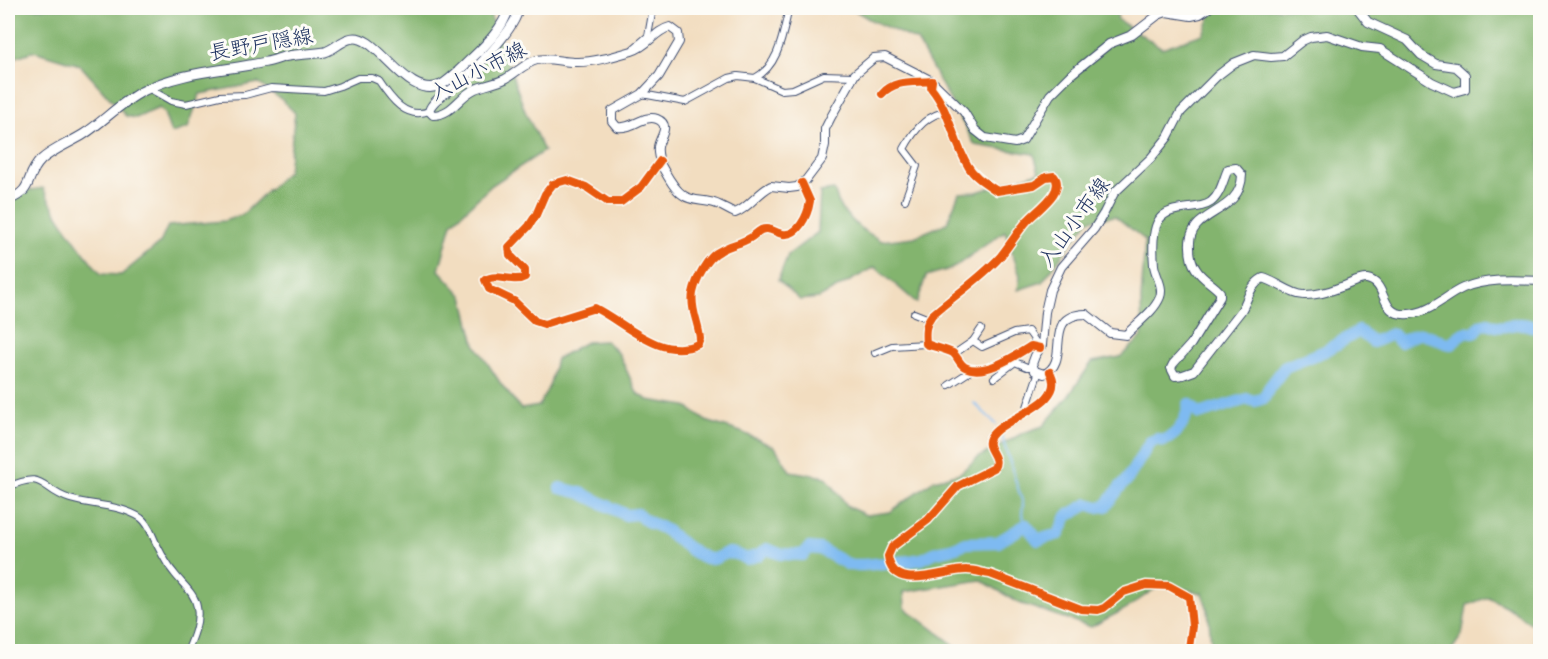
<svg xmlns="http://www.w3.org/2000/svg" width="1548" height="659" viewBox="0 0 1548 659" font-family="'Shantell Sans','Klee One',sans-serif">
	<rect width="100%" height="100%" fill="#fdfcf7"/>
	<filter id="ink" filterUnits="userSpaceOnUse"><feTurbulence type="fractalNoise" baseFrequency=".0167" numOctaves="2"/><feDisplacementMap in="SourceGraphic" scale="12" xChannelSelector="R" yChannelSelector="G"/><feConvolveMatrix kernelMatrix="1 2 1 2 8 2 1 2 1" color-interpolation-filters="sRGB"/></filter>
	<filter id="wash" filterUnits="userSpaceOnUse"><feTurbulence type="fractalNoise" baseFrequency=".008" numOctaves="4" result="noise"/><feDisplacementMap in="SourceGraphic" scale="24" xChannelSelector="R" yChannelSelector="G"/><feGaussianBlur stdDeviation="1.35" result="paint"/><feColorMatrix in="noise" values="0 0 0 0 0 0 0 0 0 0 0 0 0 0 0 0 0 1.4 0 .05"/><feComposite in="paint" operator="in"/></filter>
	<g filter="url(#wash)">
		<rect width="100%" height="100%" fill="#f2ddc0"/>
		<!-- forest -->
		<path fill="#83b46e" stroke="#4f7266" stroke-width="1.5" d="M8,8h484l-2,6 35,97 19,40 -52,34 -40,38 -13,47 24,26 12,48 26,40 20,25 18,-3 11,-22 6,-25 30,-17 20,-1 13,13 18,39 11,7 38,6 20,15 35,11 34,15 15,24 36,6 22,30 18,8 24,-3 44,-32 26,-7 17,-15 46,-25 20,-7 25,-29 24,-35 28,-5 22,-20 -1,-37 4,-60 -30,-24 -26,4 -47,62 -24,8 2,-14 -15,-45 -52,37 -27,8 -9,27 -42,-36 -56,31 -19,2 -22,-20 10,-25 30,-23 2,-40 14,-2 7,19 19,19 21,13 33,-4 33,-14 12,-30 18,-1 62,-20 -5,-18 -59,-9 -58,-104 -48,-22 -18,-11h265l2,12 44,28 41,-14 11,-26h326v643h-3l-4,-26 -24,-17 -21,-11 -21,8 -5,30 -11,16 -239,1 -4,-42 -6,-17 -40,-9 -35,24 -36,19 -72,-24 -38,-23 -77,12 1,16 57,43h-954v-457l35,-6c15,31 36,59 58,86l20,1 39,-32 8,-17 56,-5 18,-6 46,-44 7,-58 -13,-13 -24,-17 -58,11 -12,34 -17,5 -7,-20 -5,-5 -23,10 -10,-2 -46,-51 -46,-14 -18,6 -8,22z"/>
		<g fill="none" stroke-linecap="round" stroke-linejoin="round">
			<!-- stream -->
			<g stroke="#7ebaf1" stroke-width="2">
				<path d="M974,403l22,21"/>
				<path d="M1001,434l22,70 -1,10 4,11"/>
			</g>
			<!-- river -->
			<path stroke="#7ebaf1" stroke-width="12" d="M560,488l21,5 45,22 12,-1c11,12 19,9 29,17 11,9 25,22 39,27 17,5 14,-14 40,1l13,-4 8,-6 13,5 23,1 6,-7 11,1 29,16h14l47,-4 12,-2 14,-7 15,-3 15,-6 32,-1 28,-17 12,15 21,-6 8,-18 21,-12 9,3 9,-1 14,-19 7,-7 23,-38 7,-3 6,2c16,-7 23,-19 26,-37l10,10 48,-15 8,2 9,-3 5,-10 16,-21 40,-16 34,-20 14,11 19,-8 8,8c5,-2 13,-7 19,-8 12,-1 22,10 33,10 7,-9 10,-13 22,-11l7,-8 7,-2c15,8 20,0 34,1 6,0 12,4 18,4"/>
		</g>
	</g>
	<g filter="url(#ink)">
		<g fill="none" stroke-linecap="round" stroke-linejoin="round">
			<!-- minor casing -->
			<g stroke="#3b496d" stroke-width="8">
				<g id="minor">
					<path d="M634,48l14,-12 5,-28"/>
					<path d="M755,78c25,-13 28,-46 34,-70"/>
					<path d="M148,88l23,13 15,3 34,-8 25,-1 26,-7 53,3 16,-5 18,-8h14l7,3c12,18 27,39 50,30"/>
					<path d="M642,94l43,8 44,-24 9,-2 17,2 27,12 11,-1 31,-14 29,1"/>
					<path d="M882,94c13,-15 32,-11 50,-13l-1,7c19,23 22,53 37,78 6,11 19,18 29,25l37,-6 12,-8 8,-1c12,15 -16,33 -26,44 -10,11 -18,25 -28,37 -20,22 -46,39 -68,58 -7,9 -7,18 -6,29 8,3 19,5 27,9 5,4 6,11 12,14 19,10 50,-11 66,-21l9,2"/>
					<path d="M660,161l-19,26 -20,15h-13l-22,-15 -19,-7 -14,4 -8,10 -9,21 -7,11 -20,21 1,8 15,15v7c-12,7 -27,-5 -40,3l4,9 25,12 21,20 9,3 51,-16c30,15 66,53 103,36l2,-5c-1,-15 -10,-30 -7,-46 3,-14 14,-36 27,-42 9,-6 20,-7 30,-13 4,-2 7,-6 11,-8 7,-3 12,1 18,3 19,7 29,-19 31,-32l-8,-18"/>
					<path d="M905,200l12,-34 -13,-17c9,-17 23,-35 42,-37"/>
					<path d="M914,313l15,6"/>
					<path d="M973,341l8,-12"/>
					<path d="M875,353l17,-7 34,-2"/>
					<path d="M954,354l19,-13 9,6 32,-14 14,-2 12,17"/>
					<path d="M1050,372c19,33 -50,45 -60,66 -6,11 11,18 4,30l-36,18 -30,34 -36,27 -4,9c4,39 57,13 79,14 7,0 16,3 23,4l91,35 17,1 6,-2 20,-16 22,-7 23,1 20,11 3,29 -3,22 2,4"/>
					<path d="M994,378l21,-16 12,5h6"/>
					<path d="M949,385l23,-15"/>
					<path d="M1025,413l13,-39"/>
					<path d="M8,487c38,-17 31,2 62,12 23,7 49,5 71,19 9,7 11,18 16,27 5,10 10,20 17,28 8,11 21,20 23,34 3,14 -4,31 -10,45"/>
				</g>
			</g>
			<!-- secondary casing -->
			<g stroke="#3b496d" stroke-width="10">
				<g id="secondary">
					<path d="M519,8c-4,23 -45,62 -63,78 -9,7 -24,14 -27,25l4,4c19,0 26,-19 42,-26 9,-4 20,-5 30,-10 11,-6 20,-16 32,-19 11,-3 25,2 37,2 18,1 41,-6 58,-11 17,-5 22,-20 38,-24l8,6 1,9 -20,34 -17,18 -30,17v10l5,6c14,3 27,-13 40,-8 15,6 2,19 1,28 -1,6 1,12 3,18 6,10 12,23 22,30 7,6 21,5 31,8 7,2 14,7 21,10 14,-5 22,-20 36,-27l18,2 8,-1 9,-7 16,-21 3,-14v-16l6,-12 24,-43 19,-16 11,-1 47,24 32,31 11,18 10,8 30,5 8,-3 27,-45 19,-19 40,-32 23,-9 26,-20 8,-3 25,4 9,-2 9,-6"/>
					<path d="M1357,8l11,14 39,18 14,15 15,9 20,3 9,8v14l-11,3 -22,-10 -52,-33 -18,-2 -35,-12 -16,2 -9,4 -19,15 -12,1 -17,-2 -20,8 -17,13 -36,36 -13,25 -17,21 -37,35 -10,20 -10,16 -33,38 -11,23 -5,22 -3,33 -7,11 -3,8 3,7 9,3c29,-13 -4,-59 42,-60l24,19 16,2c11,-12 28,-23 34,-38 4,-11 -5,-22 -6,-32 -1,-12 -2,-35 5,-45 10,-16 38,-8 52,-18 10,-8 12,-22 17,-33l8,-1 6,7c-1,41 -55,34 -52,72 0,7 1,15 6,22 6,10 16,14 24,23v5l-29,47 -18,20 -2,4 4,8 8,-1 11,-4 47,-60c8,-13 8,-25 22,-33 13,3 30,18 42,17 11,0 26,-4 36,-8 8,-2 18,-9 26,-8 22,4 11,38 42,35 21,-1 36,-18 54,-26 23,-10 53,-8 77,-7"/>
				</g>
			</g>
			<!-- primary casing -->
			<g stroke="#3b496d" stroke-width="11">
				<path id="primary" d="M8,200c27,-10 16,-23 33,-40 12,-11 29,-17 43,-26 20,-13 37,-32 59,-43 38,-20 82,-20 123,-29 8,-1 15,-5 22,-6 12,-2 25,-2 37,-4 9,-3 15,-10 24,-13 27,-11 56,63 92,46 11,-6 21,-18 31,-27 15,-14 31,-30 37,-50"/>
			</g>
			<!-- minor -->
			<use href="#minor" stroke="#fff" stroke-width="6"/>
			<!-- secondary -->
			<use href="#secondary" stroke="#fff" stroke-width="8"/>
			<!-- primary -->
			<use href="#primary" stroke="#fff" stroke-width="9"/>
			<!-- cycleway casing -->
			<g stroke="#fdfcf7" stroke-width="11">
				<g id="cycleway">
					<path d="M882,94c13,-15 32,-11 50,-13l-1,7c19,23 22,53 37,78 6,11 19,18 29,25l37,-6 12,-8 8,-1c12,15 -16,33 -26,44 -10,11 -18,25 -28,37 -20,22 -46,39 -68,58 -7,9 -7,18 -6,29 8,3 19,5 27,9 5,4 6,11 12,14 19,10 50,-11 66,-21l9,2"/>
					<path d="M660,161l-19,26 -20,15h-13l-22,-15 -19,-7 -14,4 -8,10 -9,21 -7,11 -20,21 1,8 15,15v7c-12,7 -27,-5 -40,3l4,9 25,12 21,20 9,3 51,-16c30,15 66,53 103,36l2,-5c-1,-15 -10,-30 -7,-46 3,-14 14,-36 27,-42 9,-6 20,-7 30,-13 4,-2 7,-6 11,-8 7,-3 12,1 18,3 19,7 29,-19 31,-32l-8,-18"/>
					<path d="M1050,372c19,33 -50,45 -60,66 -6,11 11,18 4,30l-36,18 -30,34 -36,27 -4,9c4,39 57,13 79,14 7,0 16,3 23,4l91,35 17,1 6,-2 20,-16 22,-7 23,1 20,11 3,29 -3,22 2,4"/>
				</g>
			</g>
			<!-- cycleway -->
			<use href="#cycleway" stroke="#e8590c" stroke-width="8"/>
		</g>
	</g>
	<g text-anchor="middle" stroke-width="6" stroke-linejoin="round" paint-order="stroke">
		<!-- street labels -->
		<g font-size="21" fill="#1b2f5e" stroke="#fdfcf7">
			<text transform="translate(261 44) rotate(-10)" y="7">長野戸隠線</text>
			<text transform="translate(478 71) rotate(-27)" y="7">入山小市線</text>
			<text transform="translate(1074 222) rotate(-54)" y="7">入山小市線</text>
		</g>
	</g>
	<!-- margin -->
	<rect width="1548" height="659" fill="none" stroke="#fdfcf7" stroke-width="30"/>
</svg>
